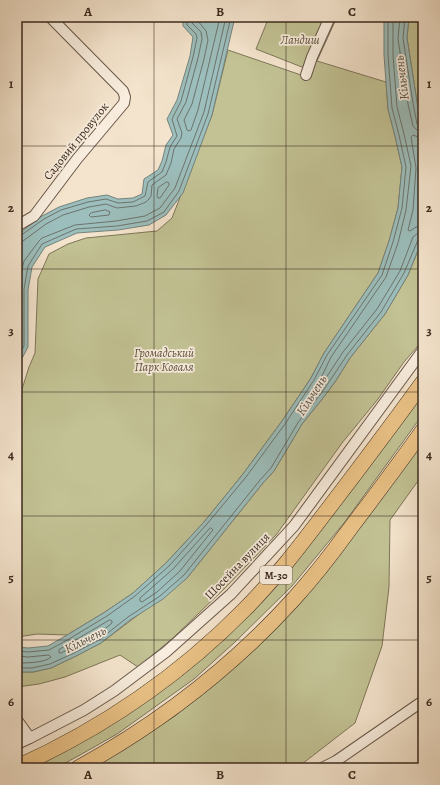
<svg xmlns="http://www.w3.org/2000/svg" width="440" height="785" viewBox="0 0 440 785" font-family="Alegreya,serif">
	<rect width="100%" height="100%" fill="#f4e4cd"/>
	<filter id="stains"><feTurbulence type="fractalNoise" baseFrequency=".005" numOctaves="4"/><feColorMatrix values="0 0 0 0 .2 0 0 0 0 .09 0 0 0 0 .02 0 0 0 .5 -.17"/></filter>
	<radialGradient id="worn" r=".72"><stop offset=".6" stop-color="#630" stop-opacity="0"/><stop offset="1" stop-color="#630" stop-opacity=".3"/></radialGradient>
	<!-- green -->
	<g fill="#c2c294" stroke="#7e7659">
		<path d="M269,17h68l-20,44 69,21 2,27 7,27 7,31 -4,41 -9,33 -11,32 -54,80 -13,25 -29,43 -39,53 -39,48 -38,41 -33,30 -28,19 -38,23 -30,-1 -19,3 -1,-1v-231l12,-38 6,-14 3,-74 11,-25 19,-10 18,-6 71,-7 15,-13 40,-103 16,-65 76,26 3,-7 -51,-20z"/>
		<path d="M409,17h14v115l-6,-30 -10,-64z"/>
		<path d="M423,233v105l-6,9 -13,15 -26,37 -36,44 -66,92 -51,53 -52,50 -35,29 -18,-12 -55,22 -26,7 -22,3v-15h16l18,-4 25,-12 25,-13 86,-65 76,-95 11,-12 28,-47 21,-26 12,-16 15,-24 35,-44 23,-39 15,-37z"/>
		<path d="M423,389v25l-26,36 -53,73 -52,63 -57,56 -41,37 -77,55 -37,21 -24,13h-15l-2,-5 188,-131z"/>
		<path d="M423,441v33l-33,46 -1,67 -7,59 -27,77 -53,41 -8,4h-201l82,-52 77,-65z"/>
	</g>
	<!-- water -->
	<g fill="#9cbebc" stroke="#75837d">
		<path d="M183,17h52l-23,98 -29,78 -17,22 -17,10 -31,5 -41,3 -32,14 -13,20 -4,23v57l-9,17 -2,7v-136l25,-19 17,-9 28,-9 20,-3 11,4 15,-1 9,-4 2,-15 14,-9 4,-9 4,-16 7,-10 -6,-16 10,-19 13,-44 3,-19 -10,-11z"/>
		<path d="M384,17h25l-2,21 10,64 6,30v106l-15,37 -23,39 -35,44 -15,24 -12,16 -21,26 -28,47 -11,12 -76,95 -24,21 -33,21 -29,23 -25,13 -25,12 -18,4h-16v-25l11,1 20,-2 19,-11 38,-23 28,-19 33,-30 38,-41 39,-48 39,-53 29,-43 13,-25 54,-80 11,-32 9,-33 4,-41 -7,-31 -7,-27 -4,-54z"/>
	</g>
	<g fill="none" stroke-linecap="round" stroke-linejoin="round">
		<!-- shore -->
		<g stroke="#6c746d" stroke-width="1">
			<path d="M198,17v4l8,10 2,9 -4,19 -12,45 -8,16 3,10 2,1 2,-1 7,-20 22,-93"/>
			<path d="M393,17v38l4,52 7,27 7,32 -5,44 -8,33 -12,34 -55,80 -12,25v2h3l21,-32 34,-43 23,-38 13,-34 5,-4 5,-1"/>
			<path d="M400,17l-2,22 10,65 5,22 4,4 6,2"/>
			<path d="M405,17l-2,21 10,65 4,21 2,2 4,1"/>
			<path d="M423,138l-5,-1 -5,-2 -2,2 5,31 -3,42 -5,20 2,1 6,-4 7,-1"/>
			<path d="M167,182l2,1v2l-9,13h-2l-1,-2 1,-8z"/>
			<path d="M106,210l4,2 -1,3 -18,2 -2,-2 2,-2z"/>
			<path d="M17,237l3,-1 24,-17 17,-9 27,-8 18,-3 12,4 15,-1 12,-6 3,-14 14,-10 4,-10 4,-15 7,-11 -5,-17 9,-18 12,-44 4,-19 -1,-4 -9,-9v-8"/>
			<path d="M17,242l6,-1 23,-17 17,-9 26,-8 17,-3 11,4 19,-2 10,-4 3,-3 2,-3 1,-11 14,-10 5,-12 3,-14 7,-11 1,-5 -5,-14 9,-17 12,-44 4,-19 -1,-7 -9,-9v-6"/>
			<path d="M17,349l2,-5v-55l4,-24 1,-4 15,-20 3,-3 33,-13 41,-4 29,-5 15,-8 15,-20 29,-76 22,-95"/>
			<path d="M17,359l7,-13v-57l4,-23 14,-22 34,-15 41,-3 30,-5 17,-9 15,-21 29,-77 23,-97"/>
			<path d="M211,528l2,2 -1,1 -32,40 -23,21 -15,10 -2,-1v-3l33,-29 36,-40z"/>
			<path d="M110,620l2,1v2l-16,13 -35,17h-2v-3z"/>
			<path d="M17,651l11,1 21,-2 20,-11 38,-23 28,-20 34,-30 38,-42 39,-47 39,-53 29,-44 13,-25 55,-80 11,-33 9,-34 4,-41 -7,-32 -7,-27 -4,-53v-38"/>
			<path d="M17,656l11,1 21,-2 2,2c-6,6 -25,6 -34,6"/>
			<path d="M17,668h15l18,-4 24,-11 25,-13 29,-23 32,-21 24,-21 76,-95 11,-12 28,-47 21,-26 11,-16 16,-24 34,-43 23,-39 14,-33 2,-2 3,-1"/>
		</g>
		<!-- minor casing -->
		<g stroke="#69584a" stroke-width="12">
			<g id="minor">
				<path d="M306,75l6,-18 18,-40"/>
				<path d="M17,226l17,-10 43,-57 47,-56 1,-6 -2,-6 -73,-74"/>
				<path d="M17,720l13,18"/>
				<path d="M17,744l13,-6 54,-28 30,-19 52,-39 65,-58 63,-68 129,-176"/>
				<path d="M322,768l14,-7 87,-60"/>
			</g>
		</g>
		<!-- highway casing -->
		<g stroke="#3b2a1e" stroke-width="16">
			<g id="highway">
				<path d="M17,767c84,-38 162,-91 227,-157 30,-30 56,-64 81,-97 33,-43 66,-87 98,-131"/>
				<path d="M78,768c80,-44 152,-99 214,-167 20,-22 39,-46 57,-71 25,-33 50,-66 74,-100"/>
			</g>
		</g>
		<!-- minor -->
		<use href="#minor" stroke="#f8edde" stroke-width="10"/>
		<!-- highway -->
		<use href="#highway" stroke="#eac286" stroke-width="15"/>
	</g>
	<!-- grid -->
	<path fill="none" stroke="#3b2a1e" stroke-width="1" stroke-opacity="0.55" d="M154,17v751M286,17v751M17,146h406M17,269h406M17,392h406M17,516h406M17,640h406"/>
	<g text-anchor="middle" stroke-width="3.5" stroke-linejoin="round" paint-order="stroke">
		<!-- shield labels -->
		<rect fill="#f8edde" stroke="#746458" stroke-width="1" x="260" y="566" width="32" height="18" rx="3"/>
		<g font-size="11" font-weight="bold" fill="#3b2a1e">
			<text x="276" y="579">М-30</text>
		</g>
		<!-- park labels -->
		<g font-size="12" font-style="italic" fill="#5d503c" stroke="#f8edde">
			<text x="300" y="44">Ландиш</text>
			<text x="164" y="357">Громадський<tspan x="164" dy="14">Парк Коваля</tspan></text>
		</g>
		<!-- street labels -->
		<g font-size="12" fill="#3b2a1e" stroke="#f8edde">
			<text transform="translate(76 141) rotate(-51)" y="4">Садовий провулок</text>
			<text transform="translate(237 566) rotate(-46)" y="4">Шосейна вулиця</text>
		</g>
		<!-- water labels -->
		<g font-size="13" font-style="italic" fill="#534f46" stroke="#f8edde">
			<text transform="translate(401 78) rotate(-97)" y="5">Кільчень</text>
			<text transform="translate(311 395) rotate(-57)" y="5">Кільчень</text>
			<text transform="translate(85 639) rotate(-27)" y="5">Кільчень</text>
		</g>
	</g>
	<!-- margin -->
	<rect width="440" height="785" fill="none" stroke="#f4e4cd" stroke-width="44"/>
	<rect x="22" y="22" width="396" height="741" fill="none" stroke="#3b2a1e" stroke-width="1.5"/>
	<g font-size="13" text-anchor="middle" font-weight="bold" fill="#3b2a1e">
		<text x="88" y="16">A</text>
		<text x="220" y="16">B</text>
		<text x="352" y="16">C</text>
		<text x="11" y="88">1</text>
		<text x="429" y="88">1</text>
		<text x="11" y="212">2</text>
		<text x="429" y="212">2</text>
		<text x="11" y="335">3</text>
		<text x="429" y="335">3</text>
		<text x="11" y="459">4</text>
		<text x="429" y="459">4</text>
		<text x="11" y="582">5</text>
		<text x="429" y="582">5</text>
		<text x="11" y="706">6</text>
		<text x="429" y="706">6</text>
		<text x="88" y="779">A</text>
		<text x="220" y="779">B</text>
		<text x="352" y="779">C</text>
	</g>
	<rect width="100%" height="100%" filter="url(#stains)"/>
	<rect width="100%" height="100%" fill="url(#worn)"/>
</svg>
